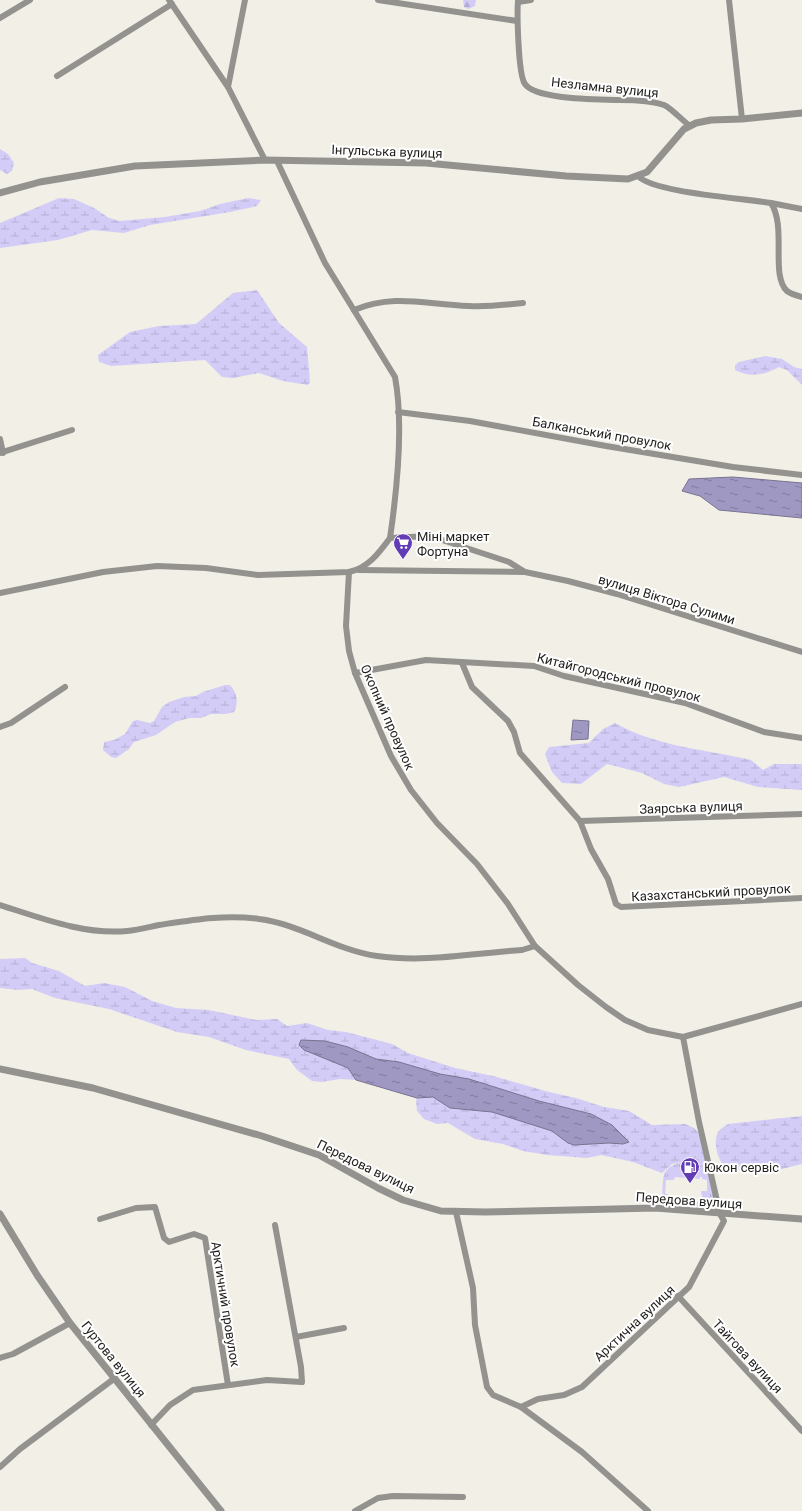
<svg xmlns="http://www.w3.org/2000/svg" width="802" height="1511" viewBox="0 0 802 1511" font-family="Roboto,sans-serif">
	<defs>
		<pattern id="grass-tufts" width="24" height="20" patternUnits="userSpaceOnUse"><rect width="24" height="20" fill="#d3ccf7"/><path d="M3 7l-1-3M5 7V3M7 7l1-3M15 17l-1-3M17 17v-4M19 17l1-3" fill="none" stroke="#b5afd3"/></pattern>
		<pattern id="forest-firs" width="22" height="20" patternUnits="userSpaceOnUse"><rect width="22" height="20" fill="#d3ccf7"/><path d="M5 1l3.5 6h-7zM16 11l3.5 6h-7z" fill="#b5afd3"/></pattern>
		<pattern id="wetland-marsh" width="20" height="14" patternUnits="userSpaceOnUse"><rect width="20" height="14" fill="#d3ccf7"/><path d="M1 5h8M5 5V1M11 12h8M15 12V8" fill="none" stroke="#b5afd3"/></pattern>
		<pattern id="water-ripples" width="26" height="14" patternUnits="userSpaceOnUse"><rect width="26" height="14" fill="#9f98c3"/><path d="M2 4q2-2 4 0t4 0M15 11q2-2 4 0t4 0" fill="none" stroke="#817b9e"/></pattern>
	</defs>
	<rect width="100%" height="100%" fill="#f2efe6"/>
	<!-- grass -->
	<g fill="url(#grass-tufts)">
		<path d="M686,1161l12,6 8,-5 10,37 -7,3 -7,-5 -1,-6h6v-11l-5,-1v-2h-2v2l-25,-2 -1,3h-8l-1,14 6,1 -17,9v-3l8,-1c2,-24 -3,-33 24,-39z"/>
		<path d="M678,1199l15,1 10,4v3l-33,-2z"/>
	</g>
	<!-- forest -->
	<path fill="url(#forest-firs)" d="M463,0h13l-1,6 -7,3 -4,-2z"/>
	<!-- wetland -->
	<g fill="url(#wetland-marsh)">
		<path d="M0,149l8,5 6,9 -2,8 -5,3 -7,-4z"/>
		<path d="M59,198l15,1 20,9 15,10 11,3 45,-4 35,-6 20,-7 28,-6 13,2 -4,6 -27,6 -80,13 -26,8 -32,-3 -34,10 -58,8v-25z"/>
		<path d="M257,290l22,33 28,24 3,35 -2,3 -25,-4 -24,-8 -26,5 -11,-1 -17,-17 -94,6 -12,-4 -1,-7 32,-23 29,-6 37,-2 37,-31z"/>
		<path d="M765,356l17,3 12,8 8,2v16l-15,-15 -8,-3c-14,8 -29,11 -44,3v-5l4,-3z"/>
		<path d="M225,685h5c7,7 9,18 4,27l-8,2h-15l-10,4h-12l-14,4 -19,13 -22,7 -5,7 -13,9 -5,-1 -8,-7 1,-8 10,-2 11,-6 8,-13 4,-1 13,3 4,-2 8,-14 7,-5 15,-5 12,-1 7,-4z"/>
		<path d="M615,723c42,24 90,26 136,37l12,10 11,-6h28v26l-44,-3 -34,-10 -45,10 -15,-3 -22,-11 -35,-9 -26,20 -19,-1 -10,-11 -7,-18 4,-7 40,-4 14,-14z"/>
		<path d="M25,958l7,5 27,8 26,15 19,-3 21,4 27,14 24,7 33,2 47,10 21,-1 10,7 20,-3 21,7 18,2 46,12 16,9 47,15 38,8 56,16 27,6 28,9 25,4 23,14 33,-1 9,4 4,4 8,30 -8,5 -12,-6 -14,3 -10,9 -29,-11 -32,-7 -14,3 -40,-3 -24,-4 -20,-7 -28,-5 -27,-16 -11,1 -13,-5 -7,-8 -1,-10 1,-3 -61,-18 -16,-1 -18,3 -10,-1 -15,-11 -8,-11 -43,-9 -37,-13 -32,-5 -68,-23 -54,-11 -23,-9 -14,1 -18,-2v-29z"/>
		<path d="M802,1116v48l-20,5 -53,2c-10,-7 -17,-27 -11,-39 2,-3 7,-6 10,-8z"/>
	</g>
	<!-- water -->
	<g fill="url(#water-ripples)" stroke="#797391">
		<path d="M733,477l69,6v35l-83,-8 -19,-14 -18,-5 7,-12z"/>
		<path d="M573,720l16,1 -1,18 -17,1z"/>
		<path d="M301,1040l24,1 23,6 28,12 23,3 41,12 29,5 70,22 52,13 21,11 17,17 -6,2 -14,-1 -35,2 -6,-2 -16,-12 -60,-19 -42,-4 -17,-11 -16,1 -61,-18 -8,-12 -44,-18 -5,-5z"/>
	</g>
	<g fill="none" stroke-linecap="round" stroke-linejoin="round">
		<!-- minor -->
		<g stroke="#93928e" stroke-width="6">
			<path d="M169,0l59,87"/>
			<path d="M245,0l-17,87 37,73"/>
			<path d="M378,0l139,21"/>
			<path d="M518,0c-1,13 0,75 7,84 11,16 74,15 94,16 14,0 31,0 45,5 7,3 19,16 26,21"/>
			<path d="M729,0l13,119"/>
			<path d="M518,2l13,-2"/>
			<path d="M0,18l30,-18"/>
			<path d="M57,76l115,-72"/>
			<path d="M277,161l48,102 70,114c9,48 2,113 -5,161"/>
			<path d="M638,176c16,17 105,22 133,27 16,24 -1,72 16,88 4,3 11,5 15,6"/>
			<path d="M771,203l31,6"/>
			<path d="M354,310c42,-17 72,-5 115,-4 18,1 36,-1 54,-3"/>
			<path d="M398,412l72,9 136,25 127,21 69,8"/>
			<path d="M0,439l3,14"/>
			<path d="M0,453l72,-23"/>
			<path d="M359,570l166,2"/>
			<path d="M349,572l-3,54 3,25 6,22 36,83 20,34 26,33 40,41 31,40 27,42 43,39 28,22 19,13 23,10 35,7 119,-33"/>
			<path d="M0,593l103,-21 54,-6 49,2 52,7 91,-3c19,-4 30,-19 41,-34l39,-2 7,2 73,24 16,10 43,9 49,13 185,58"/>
			<path d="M462,663l10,24 36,34 6,11 6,21 60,68 11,28 17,30 8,25 5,3 181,-9"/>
			<path d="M355,673l71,-13 108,6 30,10 121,27 79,29 38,6"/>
			<path d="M0,727l11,-4 54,-36"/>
			<path d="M580,821l222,-7"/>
			<path d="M0,905c41,13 84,30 127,26 11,-1 22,-4 32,-6 33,-5 67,-11 100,-6 41,5 76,31 118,37 48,7 97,-3 145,-6l13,-4"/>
			<path d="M456,1212l17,76 2,37 12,62 6,8 28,12 61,45 66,59"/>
			<path d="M100,1219l36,-11 19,-1 9,31 5,4 25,-8 11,4 23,147"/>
			<path d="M678,1296l124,135"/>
			<path d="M296,1337l48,-9"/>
			<path d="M0,1358l13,-4 57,-31"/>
			<path d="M521,1407l17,-8 26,-4 18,-8 107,-100 35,-66 -4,-7 -21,-92 -16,-85"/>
			<path d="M151,1425l19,-20 23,-15 74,-10 35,2 -1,-15 -26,-142"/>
			<path d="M0,1467l20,-18 95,-71"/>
			<path d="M355,1511l23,-13 15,-2 70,1"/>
		</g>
		<!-- tertiary -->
		<g stroke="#93928e" stroke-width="7">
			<path d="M0,193l40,-11 95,-16 130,-6 161,3 140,13 62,3 19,-7 37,-43 12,-6 15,-3 31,-1 60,-6"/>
			<path d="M0,1069l93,19 169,48 57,19 59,33 25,12 38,11 44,1 170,-4 147,11"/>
			<path d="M0,1214l37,61 33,48 151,188"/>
		</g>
	</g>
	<!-- icons -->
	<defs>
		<g id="supermarket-pin" transform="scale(1)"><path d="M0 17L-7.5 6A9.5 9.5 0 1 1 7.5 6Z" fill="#623cb4" stroke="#fff"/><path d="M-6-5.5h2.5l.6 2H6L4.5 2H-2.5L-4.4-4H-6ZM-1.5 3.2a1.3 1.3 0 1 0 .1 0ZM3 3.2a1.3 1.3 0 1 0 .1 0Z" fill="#fff"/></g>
		<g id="fuel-pin" transform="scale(1)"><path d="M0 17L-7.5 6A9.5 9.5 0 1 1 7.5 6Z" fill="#623cb4" stroke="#fff"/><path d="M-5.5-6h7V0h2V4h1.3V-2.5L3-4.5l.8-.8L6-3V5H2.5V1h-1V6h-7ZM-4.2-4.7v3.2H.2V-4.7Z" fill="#fff"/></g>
	</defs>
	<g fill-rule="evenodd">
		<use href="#supermarket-pin" x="403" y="543"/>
		<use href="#fuel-pin" x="690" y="1167"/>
	</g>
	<g text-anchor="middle" stroke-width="4" stroke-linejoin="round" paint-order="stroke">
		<!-- street labels -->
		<g font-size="13" fill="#1f1e1b" stroke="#fff">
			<text transform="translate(605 87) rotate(6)" y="5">Незламна вулиця</text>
			<text transform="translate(387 151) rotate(2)" y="5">Інгульська вулиця</text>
			<text transform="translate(602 433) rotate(10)" y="5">Балканський провулок</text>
			<text transform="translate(667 599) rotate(17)" y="5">вулиця Віктора Сулими</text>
			<text transform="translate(619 677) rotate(14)" y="5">Китайгородський провулок</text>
			<text transform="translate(388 717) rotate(66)" y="5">Окопний провулок</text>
			<text transform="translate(691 807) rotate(-2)" y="5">Заярська вулиця</text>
			<text transform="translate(711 892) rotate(-3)" y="5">Казахстанський провулок</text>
			<text transform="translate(366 1166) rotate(26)" y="5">Передова вулиця</text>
			<text transform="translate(689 1200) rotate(4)" y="5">Передова вулиця</text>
			<text transform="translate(226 1304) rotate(81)" y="5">Арктичний провулок</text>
			<text transform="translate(634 1323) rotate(-43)" y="5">Арктична вулиця</text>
			<text transform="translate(748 1356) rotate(47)" y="5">Тайгова вулиця</text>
			<text transform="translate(114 1359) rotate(51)" y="5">Гуртова вулиця</text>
		</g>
		<!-- poi labels -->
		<g font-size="13" fill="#1f1e1b" stroke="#fff" text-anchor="start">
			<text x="417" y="541">Міні маркет<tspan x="417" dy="15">Фортуна</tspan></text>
			<text x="704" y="1172">Юкон сервіс</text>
		</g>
	</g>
</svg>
